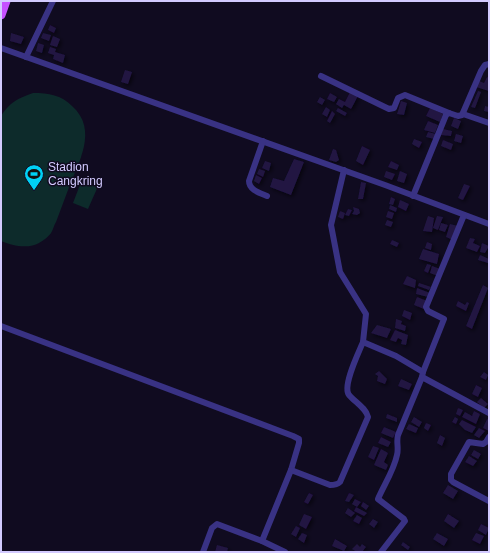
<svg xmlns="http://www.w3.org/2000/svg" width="490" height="553" viewBox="0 0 490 553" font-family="Arial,sans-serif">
	<defs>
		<filter id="shadow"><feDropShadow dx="2" dy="2" stdDeviation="2" flood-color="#0009"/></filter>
	</defs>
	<rect width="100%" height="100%" fill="#100b20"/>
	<!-- green -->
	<g fill="#0d2b2b">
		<path d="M33,93c16,0 28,2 39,13 27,24 6,57 -4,84 -4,11 -8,21 -12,32 -2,3 -3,8 -5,11 -2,3 -8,8 -12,10 -10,6 -27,3 -38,-2v-125c8,-13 17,-18 32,-23z"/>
		<path d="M83,177l16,7 -11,25 -15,-6z"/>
	</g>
	<!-- building -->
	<g fill="#211543" filter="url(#shadow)">
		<path d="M50,25l6,3 -2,5 -6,-3z"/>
		<path d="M11,33l13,4 -3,7 -11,-3z"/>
		<path d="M43,33l8,2 -2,6 -8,-3z"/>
		<path d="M53,36l7,3 -3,8 -7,-2z"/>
		<path d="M38,43l6,2 -2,8 -6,-2z"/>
		<path d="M50,47l6,2 -1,3 10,3 -2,8 -10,-4 1,-4 -6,-2z"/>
		<path d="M125,70l7,2 -4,12 -7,-2z"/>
		<path d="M487,77l2,1v13l-13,-4 3,-6 5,2z"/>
		<path d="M478,91l3,1 -6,16 -4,-1z"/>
		<path d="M350,92l8,4 -7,13 -7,-4 -2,3 -6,-4 3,-5 6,3z"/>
		<path d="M330,93l7,4 -3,5 -7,-3z"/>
		<path d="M320,97l5,3 -3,5 -5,-3z"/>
		<path d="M401,101l6,2 -3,12 -7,-1z"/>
		<path d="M485,106l4,1v5l-5,-1z"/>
		<path d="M326,107l4,3 -3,7 -5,-3z"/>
		<path d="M338,108l9,5 -2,3 -9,-5z"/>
		<path d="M430,108l13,6 -3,8 -14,-6z"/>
		<path d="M332,111l3,3 -5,9 -3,-2z"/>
		<path d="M454,118l7,3 -3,8 -7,-3z"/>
		<path d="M428,121l10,4 -3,8 -11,-3z"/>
		<path d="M443,129l9,2 -1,5 -10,-1z"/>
		<path d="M428,132l8,2 -2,5 -8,-2z"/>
		<path d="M456,134l7,2 -2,7 -7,-2z"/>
		<path d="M414,139l8,3 -3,6 -7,-4z"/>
		<path d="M443,140l10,4 -2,6 -10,-4z"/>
		<path d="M362,146l8,4 -7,15 -7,-4z"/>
		<path d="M333,149l3,1 3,10 -3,2 -7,-2z"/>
		<path d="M294,159l10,3 -13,33 -21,-8 3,-9 11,3z"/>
		<path d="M265,161l6,2 -2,8 -7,-3z"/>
		<path d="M391,161l8,4 -2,5 -9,-3z"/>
		<path d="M259,169l6,2 -2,6 -6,-3z"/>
		<path d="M386,171l9,3 -3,6 -8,-3z"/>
		<path d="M400,171l7,3 -3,9 -7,-2z"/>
		<path d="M256,175l6,3 -3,6 -5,-3z"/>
		<path d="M361,182l5,1 -3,16h-5z"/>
		<path d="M464,184l6,2 -7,14 -5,-2z"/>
		<path d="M391,197l4,2 -2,6 -4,-1z"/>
		<path d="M400,200l9,4 -3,7 -8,-4z"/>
		<path d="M390,205l7,3 -1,4 -7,-3z"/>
		<path d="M353,207l6,2 1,4 -3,2 -5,-1 2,-3z"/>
		<path d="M348,209l4,1 -3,6 -4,-1z"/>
		<path d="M340,211l5,2 -2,6 -5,-2z"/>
		<path d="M388,211l6,2 -2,6 -6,-2z"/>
		<path d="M428,216l6,2 -2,14 -9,-1z"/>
		<path d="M437,216l6,1 -5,13 -5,-2z"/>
		<path d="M387,220l6,2 -2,5 -6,-2z"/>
		<path d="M441,223l7,2 -3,7 -6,-2z"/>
		<path d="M450,224l8,2 -5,14 -7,-3z"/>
		<path d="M470,238l5,1 -2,4 7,3 -3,6 -11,-4z"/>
		<path d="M392,240l7,3 -2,4 -7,-3z"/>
		<path d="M427,242l5,2 -1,6 -6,-2z"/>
		<path d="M482,243l7,3 -4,7 -5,-1z"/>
		<path d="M423,249l16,5 -2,10 -18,-5z"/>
		<path d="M480,255l9,4 -1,4 -10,-3z"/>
		<path d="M427,264l4,1 -3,8 -4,-2z"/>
		<path d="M432,266l8,3 -2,7 -8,-3z"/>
		<path d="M407,276l9,4 -1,8 -12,-4z"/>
		<path d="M419,283l12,4 -2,3 -11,-4z"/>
		<path d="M483,285l5,3 -16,41 -6,-3z"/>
		<path d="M417,288l13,5 -2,4 -12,-3z"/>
		<path d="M417,297l10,4 -3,8 -10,-4z"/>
		<path d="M458,301l7,4 2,-3 2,1 -3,8 -10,-5z"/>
		<path d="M404,310l8,3 -2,7 -8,-4z"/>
		<path d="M396,319l6,2 -1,3 5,2 -1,5 -10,-3z"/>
		<path d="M377,325l14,4 -4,9 -16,-5z"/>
		<path d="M395,330l13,5 -2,10 -5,-1 1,-4 -4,-2 -2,4 -6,-2z"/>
		<path d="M379,371l8,8 -2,5 -8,-3 1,-5 -3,-2z"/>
		<path d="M484,372l4,3 -2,5 -6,-3z"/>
		<path d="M401,379l11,5 -3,6 -11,-4z"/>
		<path d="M476,385l6,3 -4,9 -6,-3z"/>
		<path d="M481,398l7,6 -4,4 -7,-6z"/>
		<path d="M458,408l5,2 -3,6 -4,-2z"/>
		<path d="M474,411l6,3 -4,10 -14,-7 3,-5 7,4z"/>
		<path d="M387,414l10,4v4l-11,-4z"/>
		<path d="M414,417l8,5 -3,5 -8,-5z"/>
		<path d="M455,417l3,2 -2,5 -4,-2z"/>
		<path d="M487,419l2,1v11l-6,-3z"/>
		<path d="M462,420l14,7 -4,6 -7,-3 -6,-6z"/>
		<path d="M426,423l5,2 -3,6 -4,-3z"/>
		<path d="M409,424l9,4 -2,5 -10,-4z"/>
		<path d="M384,427l12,5 -3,6 -12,-5z"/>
		<path d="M479,428l6,3 -6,7 -5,-3z"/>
		<path d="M440,435l5,3 -3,8 -5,-3z"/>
		<path d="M381,437l10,5 -3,5 -10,-4z"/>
		<path d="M373,446l6,2 -5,12 -6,-3z"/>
		<path d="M381,449l7,4 -4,9 4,3 -2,5 -12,-5z"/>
		<path d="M474,450l7,4 -3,5 -7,-4z"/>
		<path d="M469,456l8,5 -4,5 -8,-4z"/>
		<path d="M448,485l10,6 -5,8 -10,-6z"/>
		<path d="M309,493l4,2 -5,9 -4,-2z"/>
		<path d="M349,493l5,2 -5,7 -4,-1z"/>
		<path d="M355,499l6,3 -4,5 -5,-3z"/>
		<path d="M363,502l6,4 -3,4 -5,-4z"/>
		<path d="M356,507l11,6 -3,3 -10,-5z"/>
		<path d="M348,508l7,5 -4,4 -6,-4z"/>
		<path d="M304,514l8,3 -6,12 -7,-4z"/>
		<path d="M448,514l11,7 -5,7 -10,-7z"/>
		<path d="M357,515l5,3 -3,6 -6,-3z"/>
		<path d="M373,519l5,3 -4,6 -5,-4z"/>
		<path d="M481,524l8,4 -3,7 -8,-5z"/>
		<path d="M296,526l4,2 -4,9 -5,-3z"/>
		<path d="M302,533l5,2 -3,8 -6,-4z"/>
		<path d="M437,533l11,6 -4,7 -11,-7z"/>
		<path d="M476,533l8,3 -4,8 -8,-4z"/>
		<path d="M335,539l12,7 -3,5 -12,-5z"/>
		<path d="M403,542l7,5 -2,3 -7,-5z"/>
		<path d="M357,544l3,3 2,-3 4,3 -4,5h-5l-5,-3z"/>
		<path d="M217,545l11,3 -1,4h-12z"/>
	</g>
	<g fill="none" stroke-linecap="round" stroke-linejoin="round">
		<!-- minor -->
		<g stroke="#393284" stroke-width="6">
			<path d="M1,48l384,137 104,39"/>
			<path d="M26,57l27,-56"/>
			<path d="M321,76l68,33 5,-1 4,-10 7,-3 44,18"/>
			<path d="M463,114l26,9"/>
			<path d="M263,141l-14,40c0,9 11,12 18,15"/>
			<path d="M344,170l-13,55 9,47 26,42 -3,28 33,14 27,16 -1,5"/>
			<path d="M413,196l33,-81 3,-2 9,3 4,-1 19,-44 4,-6 4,-1"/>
			<path d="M1,326l292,110 6,3v4l-8,27 -29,71"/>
			<path d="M423,372l21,-53 -16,-8 -2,-4 38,-92"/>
			<path d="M489,437l-3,5 -3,2 -14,-2 -18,32v6l2,2 36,19"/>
			<path d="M291,470l39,15c4,0 7,0 10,-3l28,-65c-2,-9 -13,-15 -19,-22 -7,-9 10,-43 14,-53"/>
			<path d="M203,552l9,-24 5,-4 45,17 23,11"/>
			<path d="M381,552l24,-31 -1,-2 -26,-20c6,-14 16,-29 19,-44 2,-7 -1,-13 1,-20l24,-58 67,36"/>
		</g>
		<!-- primary -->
		<path stroke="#c651ff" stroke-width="9" d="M1,15l5,-14"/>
	</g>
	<!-- icons -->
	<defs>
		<g id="stadium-pin" transform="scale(1)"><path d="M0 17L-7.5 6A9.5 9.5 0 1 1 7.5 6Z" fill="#00d1f5" stroke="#100b20"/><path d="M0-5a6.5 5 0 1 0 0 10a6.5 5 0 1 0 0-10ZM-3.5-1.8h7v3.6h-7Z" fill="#111"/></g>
	</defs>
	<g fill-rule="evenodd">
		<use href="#stadium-pin" x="34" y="174"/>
	</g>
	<g text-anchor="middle" stroke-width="3" stroke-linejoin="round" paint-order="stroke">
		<!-- poi labels -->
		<g font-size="12" fill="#d3caff" stroke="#100b20" text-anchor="start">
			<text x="48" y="171">Stadion<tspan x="48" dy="14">Cangkring</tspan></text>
		</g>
	</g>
	<!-- border -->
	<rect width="490" height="553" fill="none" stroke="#d3caff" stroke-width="4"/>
</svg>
